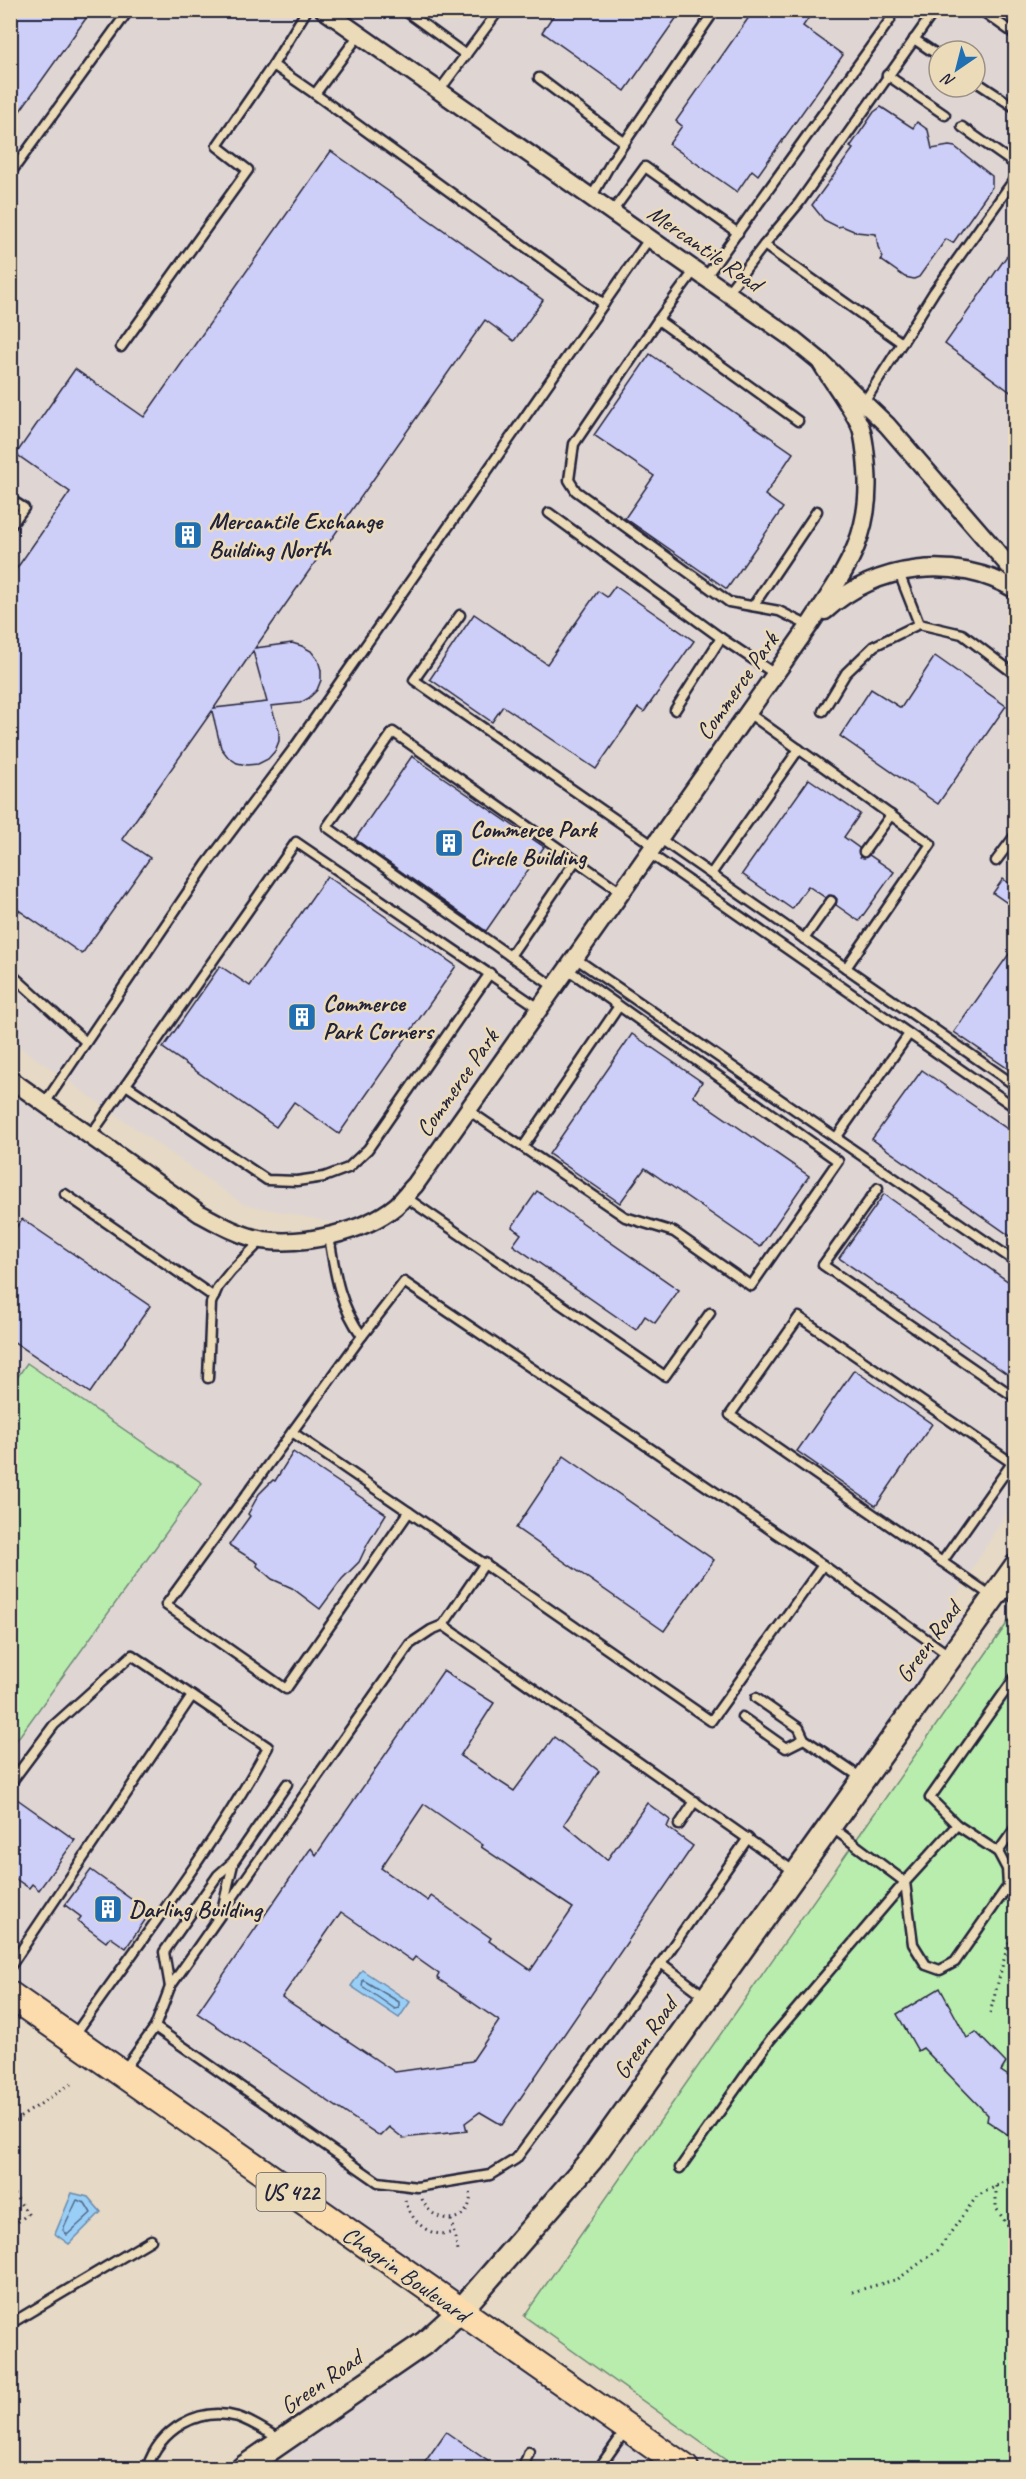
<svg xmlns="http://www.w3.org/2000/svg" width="1026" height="2479" viewBox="0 0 1026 2479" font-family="Caveat,sans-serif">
	<rect width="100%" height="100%" fill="#e6d9c5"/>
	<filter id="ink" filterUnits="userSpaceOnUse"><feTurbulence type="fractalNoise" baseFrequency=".0167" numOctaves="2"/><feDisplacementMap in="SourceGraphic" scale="12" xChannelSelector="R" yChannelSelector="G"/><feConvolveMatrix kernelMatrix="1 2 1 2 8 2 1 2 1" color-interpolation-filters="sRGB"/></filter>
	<g filter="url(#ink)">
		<!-- built -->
		<path fill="#dfd6d4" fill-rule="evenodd" d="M11,11h1004v1487l-65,109 24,17 -176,251 -338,436 225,157h-380l-31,-21 186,-136 -449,-316v-247l190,-265 -173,-120 -17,25v-309l188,134 63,26 91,-12 -110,-23 -232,-163zM939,51h36v36h-36z"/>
		<!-- green -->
		<g fill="#b9edae" stroke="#6e8874" stroke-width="1.5">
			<path d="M27,1363l175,120 -191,265 -1,-360z"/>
			<path d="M1015,1612v856h-278l-213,-152z"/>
		</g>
		<!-- water -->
		<g fill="#99cff7" stroke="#698aac" stroke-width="1.5">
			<path d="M362,1970l48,32 -11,16 -48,-32z"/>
			<path d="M72,2193l16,4 13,15 -32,32 -14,-10z"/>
		</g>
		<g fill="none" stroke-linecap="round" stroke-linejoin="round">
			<!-- shore -->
			<g stroke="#526786" stroke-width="1.5">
				<path d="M363,1980l36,22v6l-4,1 -33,-23z"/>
				<path d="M77,2200l8,3 6,10 -24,22 -4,-5z"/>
			</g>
		</g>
		<!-- building -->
		<g fill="#cecff8" stroke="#22223b" stroke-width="1.5" fill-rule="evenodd">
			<path d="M10,10h82l-82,115z"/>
			<path d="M557,10h125l-57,81 -83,-59z"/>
			<path d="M754,10h60l-11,16 40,29 -85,120 -6,-5 -15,22 -68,-48 13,-18 -6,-5z"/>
			<path d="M881,107l32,21 4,-6 11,8 4,19 17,-3 6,1 37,29v11l-39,56 -7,-4 -27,38 -5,2 -9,-2 -24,-17 2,-3 -5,-10 -2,-13 -20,-2 -14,-6 -4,1 -14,-7 -12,-15 41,-56 -3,-2 24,-35z"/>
			<path d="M331,151l212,149 -29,41 -29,-21 -230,328 37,-5 10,3 9,5 7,9 3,10v10l-4,10 -8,8 -9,5 -29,3 8,24v11l-4,10 -7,8 -10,5 -11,1 -10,-2 -9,-6 -7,-9 -9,-37 -90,128 28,19 -68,96 -72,-50v-326l60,-86 -54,-38 59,-85 69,48zM253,651l14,51 -53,6 32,-47z"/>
			<path d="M1016,243v153l-71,-52z"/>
			<path d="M650,354l143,99 -28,42 18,13 -56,81 -102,-71 29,-42 -60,-41z"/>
			<path d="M615,586l79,55 -50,71 -6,-4 -42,61 -93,-63 -11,16 -62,-43 44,-65 73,50 51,-73 9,6z"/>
			<path d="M935,656l71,50 -68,98 -98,-68 31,-47 30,19z"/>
			<path d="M412,756l132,91 -58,84 -131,-92z"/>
			<path d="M809,779l51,35 -16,23 15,11 1,9 4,1 5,-3 25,17 -35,49 -23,-16 1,-6 -3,-3 -5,-1 -3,3 -18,-12 -16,23 -50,-35z"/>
			<path d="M327,876l129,90 -117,168 -45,-32 -18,25 -113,-79 57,-82 30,20z"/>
			<path d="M1003,879l13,9v21l-23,-16z"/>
			<path d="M1016,944v130l-62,-42z"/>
			<path d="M632,1034l70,48 -9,14 116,80 -49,71 -115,-79 -25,35 -71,-49z"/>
			<path d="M922,1070l94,65v105l-144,-101z"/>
			<path d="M537,1191l142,99 -24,33 -10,-7 -9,14 -123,-85 8,-11 -9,-7z"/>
			<path d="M884,1194l132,93v93l-177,-122z"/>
			<path d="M22,1219l128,87 -60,87 -80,-54v-103z"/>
			<path d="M854,1370l78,54 -56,82 -79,-55z"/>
			<path d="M293,1452l93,62 -18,29 -9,19 -17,17 -22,30 -28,-21 -20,-9 -15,-13 1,-3 -29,-18 21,-29 -2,-2 11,-20 14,-14 2,1z"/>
			<path d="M564,1456l150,104 -50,71 -148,-103z"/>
			<path d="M443,1671l51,32 -34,53 54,35 40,-54 45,34 -35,53 43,36 40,-57 23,17 -3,7 26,19 -191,279 -22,-13 -15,11 2,8 -64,7 -14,-11 -9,9 -183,-123 114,-165 5,7zM424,1804l59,41 -2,2 92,61 -42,62 -42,-29 2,-3 -60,-42 -3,5 -47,-33zM341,1912l71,49 3,-4 24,17 -2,4 62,43 -27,40 -77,11 -113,-75z"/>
			<path d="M10,1794l65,46 -36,50 -7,-6 -3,4 -19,-13z"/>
			<path d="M91,1870l59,43 -24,35 -16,-11 -4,5 -28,-21 3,-4 -16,-12z"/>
			<path d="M940,1988l27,50 9,-6 30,31 -5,8 15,10v59l-29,-19 1,-6 -65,-67 -5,3 -21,-37z"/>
			<path d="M446,2432l53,37h-79z"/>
		</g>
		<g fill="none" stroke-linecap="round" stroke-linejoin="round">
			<!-- service casing -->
			<g stroke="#22223b" stroke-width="13">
				<g id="service">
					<path d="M307,10l-34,55 42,29"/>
					<path d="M404,10l62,45"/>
					<path d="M981,10l35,25"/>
					<path d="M359,35l-44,59 289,210"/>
					<path d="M914,39l25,17"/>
					<path d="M887,75l58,40"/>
					<path d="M539,78l85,64"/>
					<path d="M975,81l41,27"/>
					<path d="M439,91l60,-81"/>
					<path d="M962,127l54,38"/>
					<path d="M10,174l119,-164"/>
					<path d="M591,198l21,-37 103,-151"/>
					<path d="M612,212l33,-45 93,66"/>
					<path d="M764,245l35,-42 136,-193"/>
					<path d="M705,278l185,-258"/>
					<path d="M727,293l37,-48 138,98 -39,61"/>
					<path d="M658,320l36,-49"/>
					<path d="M902,343l32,-51 82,-115"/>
					<path d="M121,347l127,-177 -31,-24 56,-81"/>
					<path d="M798,421l-140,-101 -84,124 -5,36 7,11 153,111 50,9 30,15"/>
					<path d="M10,499l14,9 -14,19"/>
					<path d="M549,513l172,125 54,36"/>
					<path d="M899,573l20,51 43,10 54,41"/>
					<path d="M753,606l64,-95"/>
					<path d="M460,615l-46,65 240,166"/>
					<path d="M675,710l46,-72"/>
					<path d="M823,711l23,-38 28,-27 45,-22"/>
					<path d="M747,712l184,132 -85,124"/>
					<path d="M659,838l357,248"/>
					<path d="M864,852l27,-37"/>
					<path d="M649,853l367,255"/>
					<path d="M996,861l20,-27"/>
					<path d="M711,874l88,-125"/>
					<path d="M804,939l27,-38"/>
					<path d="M510,956l66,-96"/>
					<path d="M575,958l441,304"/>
					<path d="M10,973l76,69"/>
					<path d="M554,987l-227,-160 66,-95 228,160"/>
					<path d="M126,1085l141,95 30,1 27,-4 24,-9 20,-19 122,-176"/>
					<path d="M45,1103l161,-238 88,-117 355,-509"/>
					<path d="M468,1110l157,107 49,15 77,54 87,-125 -271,-192"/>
					<path d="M90,1136l206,-294 243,166"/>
					<path d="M836,1138l73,-104"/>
					<path d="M523,1147l96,-141"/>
					<path d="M878,1188l-55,77 193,133"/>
					<path d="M65,1194l149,103"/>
					<path d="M404,1196l261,180 45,-63"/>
					<path d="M329,1236c6,38 10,68 33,100l-196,269 120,84 123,-177 302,209 112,-156 127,91"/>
					<path d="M362,1336l42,-54 419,283"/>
					<path d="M208,1378l3,-75 7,-16 13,-16 31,-31"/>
					<path d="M292,1432l117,80"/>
					<path d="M942,1562l70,-99 -213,-146 -69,98 234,162 29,20"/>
					<path d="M1001,1587l15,12"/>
					<path d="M443,1625l42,-62"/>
					<path d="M756,1698l43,30 5,11 59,40"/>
					<path d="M742,1717l44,31 18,-9"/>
					<path d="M10,1784l44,-59 78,-70 136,92c-55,102 -128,194 -194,289"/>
					<path d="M679,1825l16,-24"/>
					<path d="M957,1825l-27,-27 86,-122"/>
					<path d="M830,1826l75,56 52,-57 41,27 9,17 1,17 -53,76 -15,8 -14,-5 -13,-21 -8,-62"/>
					<path d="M998,1852l18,-25"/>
					<path d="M223,1906l11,-46"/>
					<path d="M661,1963l87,-125"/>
					<path d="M10,1967l182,-271"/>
					<path d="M170,1987l-6,-35 54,-77 17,-15 52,-76"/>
					<path d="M155,2027l223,155 39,5 73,-12 26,-16 145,-196 45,34"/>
					<path d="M124,2070l31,-43 15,-40 240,-343 21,-14 12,-5 352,247"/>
					<path d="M680,2168l90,-128 135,-158"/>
					<path d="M10,2324l141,-84"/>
					<path d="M147,2468c13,-39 51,-62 91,-51 15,5 28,14 41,22"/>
					<path d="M523,2468l6,-16"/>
					<path d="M599,2468l26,-37"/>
				</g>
			</g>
			<!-- minor casing -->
			<g stroke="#22223b" stroke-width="21">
				<g id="minor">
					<path d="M324,10l469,329 27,22 67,64 129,149"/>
					<path d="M825,611c50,-47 132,-57 191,-21"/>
					<path d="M10,1079l189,134c20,11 41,23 64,27 40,6 101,-8 133,-34 7,-6 12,-14 19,-21l394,-559c35,-54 63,-88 58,-156 -1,-14 -2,-29 -6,-42 -6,-17 -31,-49 -41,-67"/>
				</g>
			</g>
			<!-- secondary casing -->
			<g stroke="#22223b" stroke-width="27">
				<path id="secondary" d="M243,2468l183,-126 34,-31 131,-151 425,-594"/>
			</g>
			<!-- primary casing -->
			<g stroke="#22223b" stroke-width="30">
				<path id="primary" d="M10,1995l675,473"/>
			</g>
			<!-- path -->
			<g stroke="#22223b" stroke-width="3" stroke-dasharray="1.5 4.5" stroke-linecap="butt">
				<path d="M990,2013l18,-69 8,-11"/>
				<path d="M10,2124l61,-40"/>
				<path d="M996,2186v22l20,30"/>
				<path d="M10,2189l18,25 -18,14"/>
				<path d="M422,2199c12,29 53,26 48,-9"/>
				<path d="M405,2200c6,21 25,40 48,32"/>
				<path d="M451,2220l7,31"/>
				<path d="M852,2292l46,-13 40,-29 39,-54 39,-20"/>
			</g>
			<!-- service -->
			<use href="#service" stroke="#ecdbb8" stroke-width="8"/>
			<!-- minor -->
			<use href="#minor" stroke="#ecdbb8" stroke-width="16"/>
			<!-- secondary -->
			<use href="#secondary" stroke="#ecdbb8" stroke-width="22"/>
			<!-- primary -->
			<use href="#primary" stroke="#fcdcac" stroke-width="26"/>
		</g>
	</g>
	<!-- icons -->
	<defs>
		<g id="building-square" transform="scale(1.5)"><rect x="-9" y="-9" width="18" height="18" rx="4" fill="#1f6fb2" stroke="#ecdbb8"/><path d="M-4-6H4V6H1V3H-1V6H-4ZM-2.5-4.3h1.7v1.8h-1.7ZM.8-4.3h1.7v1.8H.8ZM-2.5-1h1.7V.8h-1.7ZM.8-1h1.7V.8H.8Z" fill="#fff"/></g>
	</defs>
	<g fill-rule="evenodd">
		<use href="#building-square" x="188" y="535"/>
		<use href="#building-square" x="449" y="843"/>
		<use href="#building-square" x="302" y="1017"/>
		<use href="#building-square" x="108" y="1909"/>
	</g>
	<g text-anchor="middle" stroke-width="5" stroke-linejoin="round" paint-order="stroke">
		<!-- shield labels -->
		<rect fill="#ecdbb8" stroke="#5f5a60" stroke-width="1.5" x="256.5" y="2173" width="69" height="38" rx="4.5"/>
		<g font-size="22" font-weight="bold" fill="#22223b">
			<text x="291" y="2200">US 422</text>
		</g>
		<!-- street labels -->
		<g font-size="24" fill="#22223b" stroke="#ecdbb8">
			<text transform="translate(705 248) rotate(35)" y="8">Mercantile Road</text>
			<text transform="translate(737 686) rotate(-55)" y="8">Commerce Park</text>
			<text transform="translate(457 1083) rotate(-55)" y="8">Commerce Park</text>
			<text transform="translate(928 1642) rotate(-54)" y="8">Green Road</text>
			<text transform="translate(645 2038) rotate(-55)" y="8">Green Road</text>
			<text transform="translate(406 2274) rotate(35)" y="8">Chagrin Boulevard</text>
			<text transform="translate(321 2382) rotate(-35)" y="8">Green Road</text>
		</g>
		<!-- poi labels -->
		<g font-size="24" font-weight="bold" fill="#22223b" stroke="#ecdbb8" text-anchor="start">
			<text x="209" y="529">Mercantile Exchange<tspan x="209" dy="28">Building North</tspan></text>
			<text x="470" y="837">Commerce Park<tspan x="470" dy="28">Circle Building</tspan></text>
			<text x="323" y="1011">Commerce<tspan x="323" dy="28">Park Corners</tspan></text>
			<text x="129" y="1917">Darling Building</text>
		</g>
	</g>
	<!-- margin -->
	<rect width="1026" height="2479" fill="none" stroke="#ecdbb8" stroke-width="36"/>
	<rect x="18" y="18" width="990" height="2443" fill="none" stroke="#22223b" stroke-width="2" filter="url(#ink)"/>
	<!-- north arrow -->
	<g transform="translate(957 69) rotate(215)"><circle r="28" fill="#ecdbb8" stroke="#9b9186" stroke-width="1.5"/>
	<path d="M0-4.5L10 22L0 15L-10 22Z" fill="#1f6fb2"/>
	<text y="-9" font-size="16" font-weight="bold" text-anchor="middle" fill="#22223b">N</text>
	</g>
</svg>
